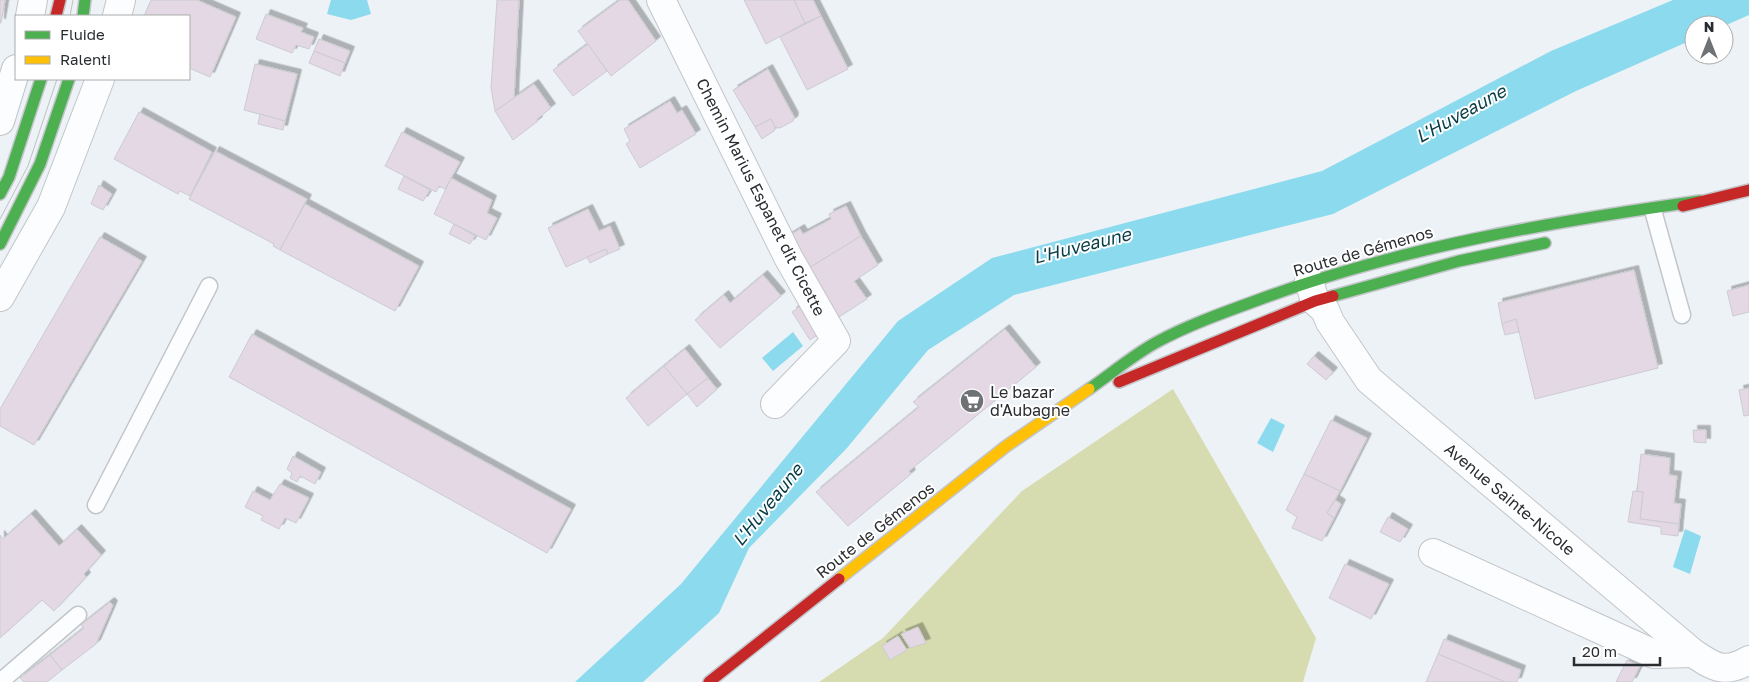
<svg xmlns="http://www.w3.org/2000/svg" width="1749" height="682" viewBox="0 0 1749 682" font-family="'Golos Text',sans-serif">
	<defs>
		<filter id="shadow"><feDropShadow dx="4.5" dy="-4.5" stdDeviation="0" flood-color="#0004"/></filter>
	</defs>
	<rect width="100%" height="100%" fill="#edf2f6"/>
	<!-- forest -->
	<path fill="#d6dcb0" d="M1173,389l143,249 -13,44h-484l64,-44 139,-147z"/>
	<!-- water -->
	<g fill="#8cdaee">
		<path d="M331,0h36l4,14 -20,6 -24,-6z"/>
		<path d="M1673,0h76v15l-25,11 -30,-1v14l-118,52 -243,123 -319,81 -86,55 -81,98 -98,100 -30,65 -76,69h-68l106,-98 217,-263 94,-63 330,-87 229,-120z"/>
		<path d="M793,332l10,14 -30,25 -11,-13z"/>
		<path d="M1271,418l14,7 -12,27 -16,-9z"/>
		<path d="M1685,529l16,7 -11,38 -17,-7z"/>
	</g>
	<!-- building -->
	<g fill="#e4d8e4" stroke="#cbcccf" filter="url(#shadow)">
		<path d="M0,0h5l-4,23h-1z"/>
		<path d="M151,0h46l39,17 -26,60 -21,-9v-52h-45z"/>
		<path d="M497,0h22l-5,98 -19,13 -4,-23z"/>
		<path d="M620,0h8l28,41 -45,35 -33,-45z"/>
		<path d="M744,0h50l11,23 -39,21z"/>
		<path d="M794,0h19l8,16 -16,7z"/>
		<path d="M266,14l37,14 -2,4 13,5 -5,12 -13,-4 -4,8 -36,-14z"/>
		<path d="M821,16l27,53 -41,21 -27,-53z"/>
		<path d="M319,39l31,12 -5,12 -31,-12z"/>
		<path d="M588,44l19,27 -34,25 -20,-26z"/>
		<path d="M314,51l31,12 -5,13 -31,-13z"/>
		<path d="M255,64l42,10 -12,47 -41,-11z"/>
		<path d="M768,69l26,48 -1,4 -13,7 -5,-1 -4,-8 -16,8 -22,-37z"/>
		<path d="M534,84l17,24 -14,11 1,2 -25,19 -18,-29z"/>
		<path d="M670,101l7,12 5,-3 14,24 -56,34 -14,-24 4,-3 -6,-12z"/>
		<path d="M139,112l73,40 -22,44 -10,-5 -2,3 -64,-35z"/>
		<path d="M260,114l25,7 -2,9 -25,-6z"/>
		<path d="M771,119l4,8 -1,4 -12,8 -7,-12z"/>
		<path d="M402,132l58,30 -15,27 -6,-3 -3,6 -51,-26z"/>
		<path d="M215,151l92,48 -27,51 -7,-4 1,-2 -85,-45z"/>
		<path d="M404,176l26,14 -7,11 -25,-12z"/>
		<path d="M451,178l41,22 -5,13 10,5 -11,22 -52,-26z"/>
		<path d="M99,185l13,9 -9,16 -12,-6z"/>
		<path d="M305,204l114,62 -24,45 -115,-61z"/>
		<path d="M846,206l15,30 -57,35 -17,-34 13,-8 3,5 28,-15 -2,-5z"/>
		<path d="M588,209l11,22 11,-5 10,23 -12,5 -2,-5 -40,18 -18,-39z"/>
		<path d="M454,224l21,12 -5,8 -21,-10z"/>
		<path d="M861,236l17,29 -24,16 13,18 -31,20 -32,-48z"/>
		<path d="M100,237l42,24 -108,184 -34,-19v-17z"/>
		<path d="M606,249l2,5 -18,9 -3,-6z"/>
		<path d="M1634,270l24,98 -123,31 -19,-80 -14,5 -4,-21z"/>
		<path d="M763,275l18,21 -61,52 -25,-28 29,-25 6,8z"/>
		<path d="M1749,285v27l-16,4 -6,-25z"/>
		<path d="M805,303l18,28 -13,9 -18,-28z"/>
		<path d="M1516,319l3,13 -14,3 -3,-11z"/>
		<path d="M1005,329l31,38 -127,104 2,3 -63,52 -32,-34 103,-85 -6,-5z"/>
		<path d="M252,334l319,175 -24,44 -318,-176z"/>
		<path d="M685,349l23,29 -21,16 -23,-28z"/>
		<path d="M1314,356l19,16 -7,8 -19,-16z"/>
		<path d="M664,366l23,28 -39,32 -22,-28z"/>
		<path d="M708,378l9,11 -20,18 -10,-13z"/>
		<path d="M1749,388v27l-5,1 -5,-26z"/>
		<path d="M1331,420l36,18 -27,53 -36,-17z"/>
		<path d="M1693,430h13v13l-12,-1z"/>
		<path d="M1641,454l29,4 -1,17 8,1 -3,27 7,1 -2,20 -39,-5 3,-27 -6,-1z"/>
		<path d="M293,456l28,16 -6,12 -15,-8 -3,6 -7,-4 2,-5 -5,-4z"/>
		<path d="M1304,474l36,17 -13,22 7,5 -12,23 -30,-13 5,-11 -11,-7z"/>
		<path d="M280,484l29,14 -13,25 -11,-5 -6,11 -18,-9 2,-4 -18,-9 8,-16 17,9z"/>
		<path d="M1633,491l10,1 -3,27 39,5 -1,12 -17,-2v-7l-33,-5z"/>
		<path d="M1335,500l6,4 -7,14 -7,-5z"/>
		<path d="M31,514l28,32 18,-17 24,26 -17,19 2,3 -32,34 -12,-11 -42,38v-103l3,4z"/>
		<path d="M1388,517l20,12 -8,13 -20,-10z"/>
		<path d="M1345,564l44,20 -18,35 -42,-21z"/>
		<path d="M110,602l3,3 -17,39 -34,26 -12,-15 34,-27 -3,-3z"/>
		<path d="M918,627l8,16 -16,5 -9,-14z"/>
		<path d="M898,636l9,14 -17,10 -8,-14z"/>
		<path d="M1444,639l77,31 -4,12h-12l-67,-28z"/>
		<path d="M1438,654l67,28h-79z"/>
		<path d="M50,655l12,15 -15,12h-23l-4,-4z"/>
		<path d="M1627,660l13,6 -8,16h-16z"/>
	</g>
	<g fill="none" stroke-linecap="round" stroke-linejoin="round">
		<!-- lane casing -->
		<g stroke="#c2c5c9" stroke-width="19">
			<g id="lane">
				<path d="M1654,214l28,101"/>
				<path d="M96,505l113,-219"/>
				<path d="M0,682l78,-67"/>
			</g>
		</g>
		<!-- street casing -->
		<g stroke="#c2c5c9" stroke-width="30">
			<g id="street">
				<path d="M661,0l127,257 48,84 -61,63"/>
				<path d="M30,16l3,-16"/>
				<path d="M117,16l4,-16"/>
				<path d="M0,121l16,-52"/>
				<path d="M1309,281l6,20 10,9 5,12 39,58 324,273c22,15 32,21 56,7"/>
				<path d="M0,297l51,-90 49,-128"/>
				<path d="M1433,553l221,101 39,-1"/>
			</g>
		</g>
		<!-- fast casing -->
		<g stroke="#c2c5c9" stroke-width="14">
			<g id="fast">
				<path d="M83,16l2,-16"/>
				<path d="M0,194l9,-17 32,-98"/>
				<path d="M0,244l40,-80 29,-85"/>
				<path d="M1333,296l126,-35 86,-18"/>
				<path d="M1089,389c22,-15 44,-34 68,-47 31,-17 68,-30 101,-42 143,-53 292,-78 442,-99"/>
			</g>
		</g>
		<!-- slow casing -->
		<g stroke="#c2c5c9" stroke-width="14">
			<path id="slow" d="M839,579l166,-132 84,-58"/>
		</g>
		<!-- jam casing -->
		<g stroke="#c2c5c9" stroke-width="14">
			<g id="jam">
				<path d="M56,16l4,-16"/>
				<path d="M1683,206l66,-16"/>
				<path d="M1119,382l196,-81 18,-5"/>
				<path d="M709,682l130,-103"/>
			</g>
		</g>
		<!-- lane -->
		<use href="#lane" stroke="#fcfdfe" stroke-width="16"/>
		<!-- street -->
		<use href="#street" stroke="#fcfdfe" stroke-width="28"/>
		<!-- fast -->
		<use href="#fast" stroke="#4caf50" stroke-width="11"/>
		<!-- slow -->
		<use href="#slow" stroke="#ffc107" stroke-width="11"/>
		<!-- jam -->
		<use href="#jam" stroke="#c62828" stroke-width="11"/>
		<!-- tram -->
		<g stroke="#c0c2c2" stroke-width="1">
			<path d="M70,16l3,-16"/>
			<path d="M0,219l28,-53 29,-87"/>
		</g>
	</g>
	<!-- icons -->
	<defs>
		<g id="supermarket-disc" transform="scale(1.25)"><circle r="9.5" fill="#6e7275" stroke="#fff"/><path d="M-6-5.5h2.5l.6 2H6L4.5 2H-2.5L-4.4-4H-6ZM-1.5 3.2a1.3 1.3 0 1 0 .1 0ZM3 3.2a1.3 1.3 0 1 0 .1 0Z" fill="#fff"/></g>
	</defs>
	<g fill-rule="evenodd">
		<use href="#supermarket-disc" x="972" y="401"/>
	</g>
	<g text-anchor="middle" stroke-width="4" stroke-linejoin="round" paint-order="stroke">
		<!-- street labels -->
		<g font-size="16" fill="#2a2d30" stroke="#fff">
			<text transform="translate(761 197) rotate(63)" y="6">Chemin Marius Espanet dit Cicette</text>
			<text transform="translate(1363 251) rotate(-16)" y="6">Route de Gémenos</text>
			<text transform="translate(1510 499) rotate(40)" y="6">Avenue Sainte-Nicole</text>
			<text transform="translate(875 530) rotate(-38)" y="6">Route de Gémenos</text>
		</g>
		<!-- poi labels -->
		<g font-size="16" fill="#2a2d30" stroke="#fff" text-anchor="start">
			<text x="990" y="398">Le bazar<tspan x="990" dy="18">d'Aubagne</tspan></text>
		</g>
		<!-- water labels -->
		<g font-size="18" font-style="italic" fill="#093d48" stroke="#fff">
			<text transform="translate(1461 114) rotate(-29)" y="6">L'Huveaune</text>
			<text transform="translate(1082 246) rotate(-14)" y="6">L'Huveaune</text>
			<text transform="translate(768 505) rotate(-51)" y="6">L'Huveaune</text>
		</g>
	</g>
	<!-- legend -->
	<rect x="15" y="15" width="175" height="65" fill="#ffffff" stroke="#aaabac"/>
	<rect x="25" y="31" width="25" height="8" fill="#4caf50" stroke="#aaabac"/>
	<text x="60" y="40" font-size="15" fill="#2a2d30">Fluide</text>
	<rect x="25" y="56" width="25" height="8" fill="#ffc107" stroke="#aaabac"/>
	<text x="60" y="65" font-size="15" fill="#2a2d30">Ralenti</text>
	<!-- north arrow -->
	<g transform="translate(1709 40)"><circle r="24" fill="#ffffff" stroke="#aaabac"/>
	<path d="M0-4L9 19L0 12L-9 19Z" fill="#6e7275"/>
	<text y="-8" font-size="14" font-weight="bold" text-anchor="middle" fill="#2a2d30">N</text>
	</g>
	<!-- scale -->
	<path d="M1574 657v8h86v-8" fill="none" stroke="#2a2d30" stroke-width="2.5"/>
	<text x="1582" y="657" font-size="15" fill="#2a2d30" stroke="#ffffff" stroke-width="4" paint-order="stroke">20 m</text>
</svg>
